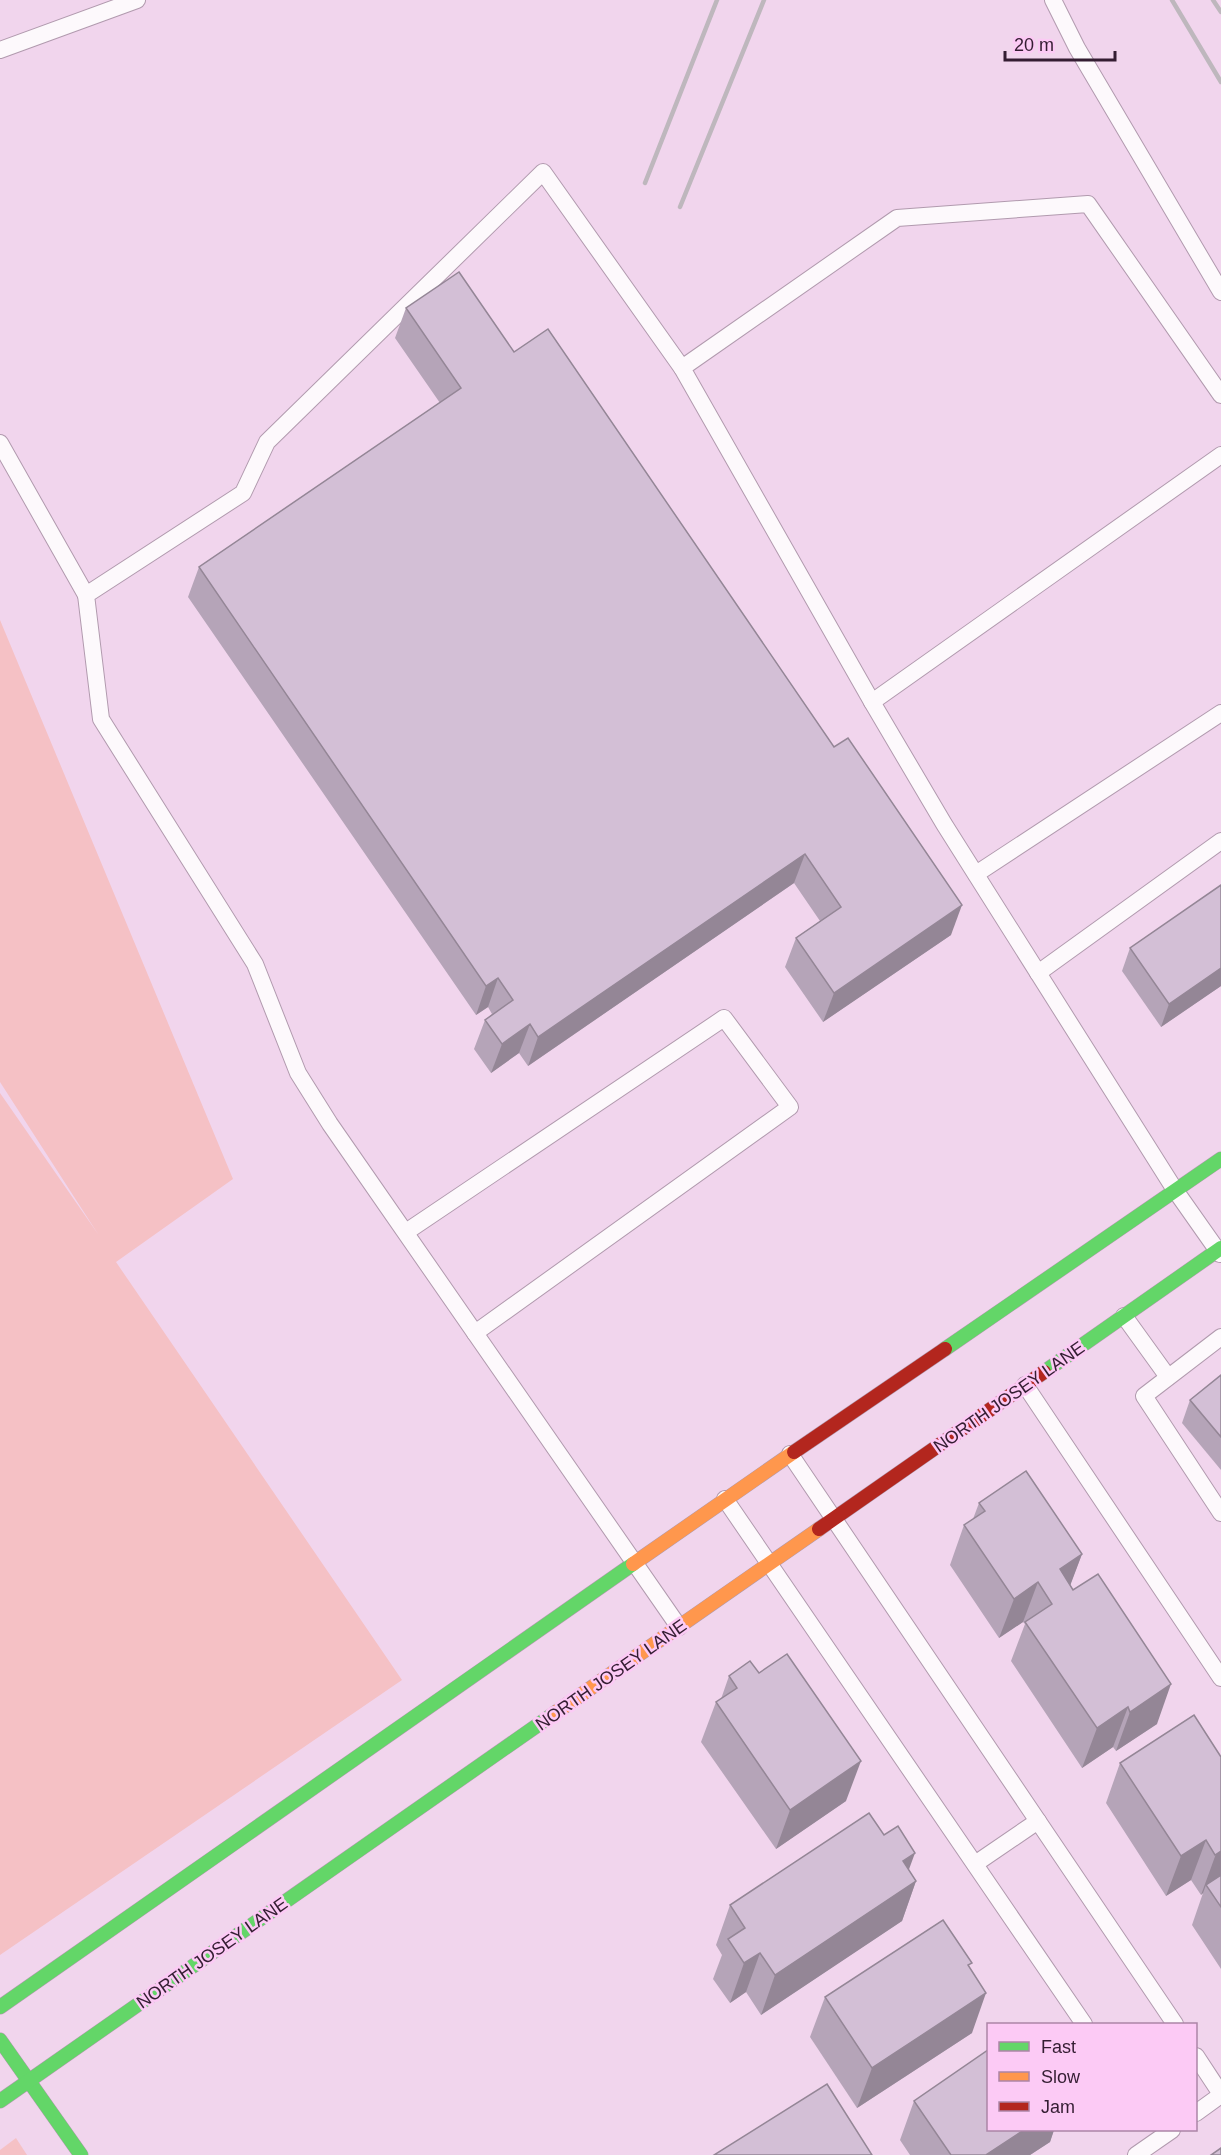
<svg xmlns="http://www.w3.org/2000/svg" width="1221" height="2155" viewBox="0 0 1221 2155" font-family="Arial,sans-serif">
	<rect width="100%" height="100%" fill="#f1d5ed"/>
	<!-- green -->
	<g fill="#f5c1c5">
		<path d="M0,620l233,559 -117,83 286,418 -402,275v-862l98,141 -98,-152z"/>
		<path d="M16,2138l11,17h-27v-5z"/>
	</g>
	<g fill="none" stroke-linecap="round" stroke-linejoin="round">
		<!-- lane casing -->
		<g stroke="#b19aae" stroke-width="18">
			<g id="lane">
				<path d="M1053,0l24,48 144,244"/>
				<path d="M0,50l137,-50"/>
				<path d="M0,443l86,152"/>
				<path d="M872,702l349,-247"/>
				<path d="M976,874l245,-161"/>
				<path d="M1038,973l183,-132"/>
				<path d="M406,1232l318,-214 66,89 -315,226"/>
				<path d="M1220,1254l-45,-64 -231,-366 -72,-122 -190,-334 215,-150 191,-14 133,191"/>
				<path d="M1124,1316l44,61"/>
				<path d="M1221,1337l-77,59 77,117"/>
				<path d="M1025,1385l196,293"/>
				<path d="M790,1454l385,570"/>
				<path d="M725,1499l359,525"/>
				<path d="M679,1627l-349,-503 -32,-51 -43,-109 -154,-245 -15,-124 157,-102 24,-51 276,-270 139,196"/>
				<path d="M975,1864l63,-43"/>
				<path d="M1196,2056l25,38"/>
				<path d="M1196,2113l25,-18"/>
				<path d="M1136,2155l36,-25"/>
			</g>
		</g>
		<!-- fast casing -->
		<g stroke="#b19aae" stroke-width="15">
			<g id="fast">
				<path d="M945,1349l276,-190"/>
				<path d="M1044,1372l177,-124"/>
				<path d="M0,2007l633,-443"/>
				<path d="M0,2040l81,115"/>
				<path d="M0,2101l555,-388"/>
			</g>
		</g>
		<!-- slow casing -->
		<g stroke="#b19aae" stroke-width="15">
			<g id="slow">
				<path d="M633,1564l161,-112"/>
				<path d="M555,1713l264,-184"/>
			</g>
		</g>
		<!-- jam casing -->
		<g stroke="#b19aae" stroke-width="15">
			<g id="jam">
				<path d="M794,1452l151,-103"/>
				<path d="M819,1529l225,-157"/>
			</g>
		</g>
		<!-- lane -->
		<use href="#lane" stroke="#fdf9fc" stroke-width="16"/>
		<!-- fast -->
		<use href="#fast" stroke="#63d668" stroke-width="14"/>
		<!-- slow -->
		<use href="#slow" stroke="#ff974d" stroke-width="14"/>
		<!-- jam -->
		<use href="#jam" stroke="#b3261e" stroke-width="14"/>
		<!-- rail -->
		<g stroke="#beb7bd" stroke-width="4.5">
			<path d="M1172,0l49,82"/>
			<path d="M1213,0l8,12"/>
			<path d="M645,183l72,-183"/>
			<path d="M680,207l84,-207"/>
		</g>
	</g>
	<!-- wall -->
	<g fill="#b5a4b8">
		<path d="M406,308l108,44 437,583 -128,87 -38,-55 11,-29 24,-17 -26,-38 -266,183 -9,-13 -28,20 -17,-24 11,-29 7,-6 -4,-7 -12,8 -288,-418 11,-30 241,-164 -45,-65z"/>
		<path d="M1221,885v101l-60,41 -39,-56 8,-23z"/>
		<path d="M1221,1375v95l-39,-47 8,-23z"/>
		<path d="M979,1503l103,51 -12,31 87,139 -41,27 -3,-4 -31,21 -71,-107 14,-37 -2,-2 -24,16 -49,-73 14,-40 9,-6z"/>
		<path d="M729,1676l117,125 -70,48 -75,-107 15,-40 5,-3z"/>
		<path d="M1221,1757v212l-29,-44 11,-32 -2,2 -10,-15 -25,16 -60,-93 14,-40z"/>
		<path d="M884,1835l32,46 -14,40 -141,94 -15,-23 -16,11 -17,-24 9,-24 -6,-10 14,-40z"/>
		<path d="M970,1968l2,65 -115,75 -47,-71 15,-40z"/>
		<path d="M914,2101l74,29h66l-4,12 -20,13h-120l-10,-15z"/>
	</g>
	<!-- shaded-wall -->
	<g fill="#948696">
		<path d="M805,854l-11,29 -266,183 10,-29z"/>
		<path d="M962,905l-11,30 -128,87 11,-29z"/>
		<path d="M1221,968v18l-60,41 8,-23z"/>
		<path d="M498,978l-10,29 -12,8 10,-29z"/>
		<path d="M530,1024l-11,29 -28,20 11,-29z"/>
		<path d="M1082,1554l-15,40 -7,-25z"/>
		<path d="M1038,1582l-15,40 -24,16 15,-39z"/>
		<path d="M1171,1684l-14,40 -41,27 14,-39z"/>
		<path d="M1128,1707l-15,40 -31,21 15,-40z"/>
		<path d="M861,1761l-15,40 -70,48 14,-39z"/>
		<path d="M1206,1840l-15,40 -25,16 15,-40z"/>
		<path d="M1221,1840v42l-15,3 -3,8 -2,2z"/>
		<path d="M915,1853l-14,38 15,-10 -14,40 -141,94 14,-40 128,-114z"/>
		<path d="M760,1953l-14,39 -16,11 14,-40z"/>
		<path d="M986,1993l-14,40 -115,75 15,-40z"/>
		<path d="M1024,2130h30l-4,12 -20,13h-44z"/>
	</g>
	<!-- building -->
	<g fill="#d3bfd6" stroke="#948696" stroke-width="1.5">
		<path d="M459,272l55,80 34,-23 286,418 14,-9 114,167 -128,88 -38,-55 45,-31 -36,-53 -267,183 -8,-13 -28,20 -17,-24 28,-20 -15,-22 -12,8 -287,-419 262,-179 -55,-80z"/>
		<path d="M1221,885v83l-52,36 -39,-56z"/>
		<path d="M1221,1375v62l-31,-37z"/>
		<path d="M1026,1471l56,83 -22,15 13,21 25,-16 73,110 -41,28 -2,-5 -31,21 -72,-106 27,-18 -14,-22 -24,17 -50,-74 21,-14 -6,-8z"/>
		<path d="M787,1654l74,107 -71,49 -74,-108 21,-14 -8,-12 21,-15 9,12z"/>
		<path d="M1194,1715l27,42v94l-6,4 -9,-15 -25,16 -61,-93z"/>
		<path d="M869,1813l15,22 14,-9 17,27 -12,8 13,20 -141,94 -15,-22 -16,10 -16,-24 17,-11 -15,-23z"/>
		<path d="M1221,1875v32l-15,-22z"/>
		<path d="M943,1920l29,43 -4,2 18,28 -114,75 -47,-71z"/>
		<path d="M988,2050v80h36l-38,25h-35l-37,-54z"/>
		<path d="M827,2084l45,71h-158z"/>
		<path d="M1221,2148v7h-10z"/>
	</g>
	<g text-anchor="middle" stroke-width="5" stroke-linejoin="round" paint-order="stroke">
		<!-- street labels -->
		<g font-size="18" fill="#341d32" stroke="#fccaf5">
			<text transform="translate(1009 1397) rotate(-35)" y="6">NORTH JOSEY LANE</text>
			<text transform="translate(611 1675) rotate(-35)" y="6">NORTH JOSEY LANE</text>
			<text transform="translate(212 1953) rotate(-35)" y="6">NORTH JOSEY LANE</text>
		</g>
	</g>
	<!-- legend -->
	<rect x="987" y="2023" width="210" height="108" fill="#fccaf5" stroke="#ac85a7" stroke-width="1.5"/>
	<rect x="999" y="2042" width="30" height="9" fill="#63d668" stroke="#ac85a7" stroke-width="1.5"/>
	<text x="1041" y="2053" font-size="18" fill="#341d32">Fast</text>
	<rect x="999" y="2072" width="30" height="9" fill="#ff974d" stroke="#ac85a7" stroke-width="1.5"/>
	<text x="1041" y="2083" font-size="18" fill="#341d32">Slow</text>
	<rect x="999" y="2102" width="30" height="9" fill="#b3261e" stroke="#ac85a7" stroke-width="1.5"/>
	<text x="1041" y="2113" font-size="18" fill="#341d32">Jam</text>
	<!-- scale -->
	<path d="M1005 51v9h110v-9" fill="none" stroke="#341d32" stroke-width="3"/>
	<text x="1014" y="51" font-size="18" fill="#341d32" stroke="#fccaf5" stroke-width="4.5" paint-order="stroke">20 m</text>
</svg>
